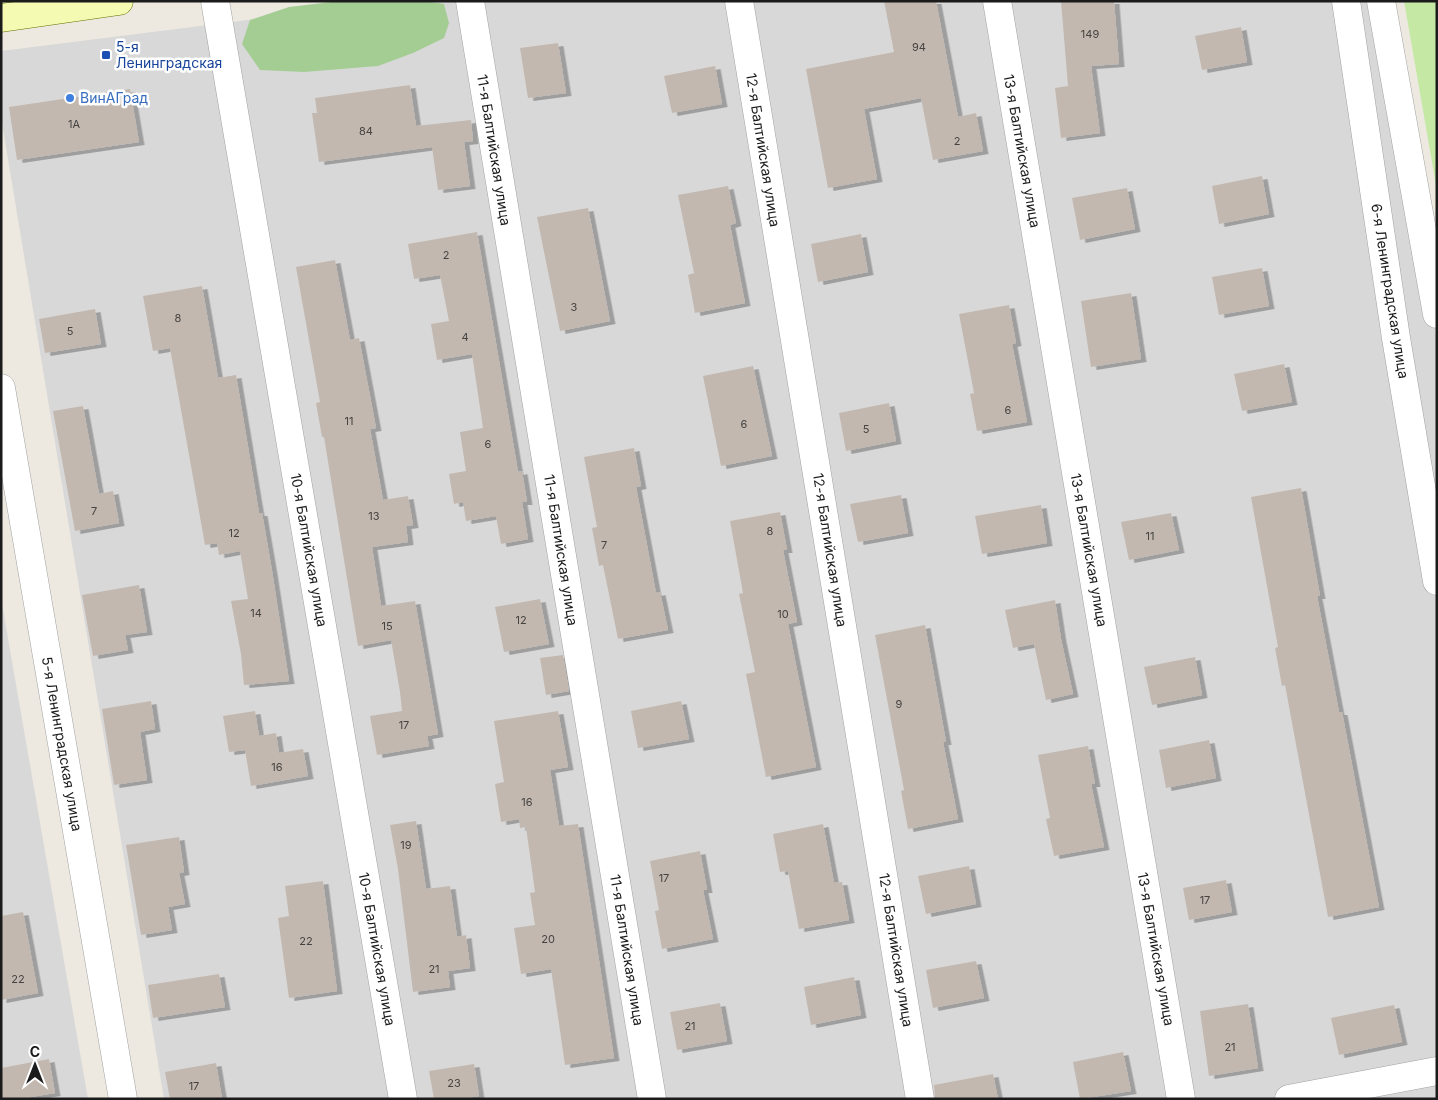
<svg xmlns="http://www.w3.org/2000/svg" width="1438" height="1100" viewBox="0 0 1438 1100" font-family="Inter,sans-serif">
	<defs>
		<filter id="shadow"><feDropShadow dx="5.5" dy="3" stdDeviation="0" flood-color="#0004"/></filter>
	</defs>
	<rect width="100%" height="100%" fill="#ede9e0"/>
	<!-- residential -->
	<g fill="#d9d8d8">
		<path d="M399,1h977l61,339v759h-1273l-163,-982v-66z"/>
		<path d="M1,598l87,501h-87z"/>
	</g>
	<!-- grass -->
	<path fill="#c5e9a5" d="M1404,1h33v190z"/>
	<!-- forest -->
	<path fill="#a4cd94" d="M340,1h84l20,3 5,19 -5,15 -31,15 -35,13 -74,6 -44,-2 -18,-26 8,-24 39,-13z"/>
	<!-- building -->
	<g fill="#c2b8b0" filter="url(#shadow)">
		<path d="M884,1h52l22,116 18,-4 7,38 -50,9 -12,-62 -57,11 13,70 -49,9 -22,-119 88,-17z"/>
		<path d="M1061,1h53l5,63 -28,2 9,67 -39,5 -6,-50 13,-2z"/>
		<path d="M1241,27l6,35 -45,8 -7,-34z"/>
		<path d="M558,43l8,50 -38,5 -8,-50z"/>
		<path d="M715,66l7,38 -50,9 -8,-37z"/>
		<path d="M410,85l6,41 55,-6 2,21 -9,1 6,44 -32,4 -6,-43 -113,15 -7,-49h5l-2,-15z"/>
		<path d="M130,89l9,53 -122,18 -8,-53z"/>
		<path d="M1262,176l7,38 -50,10 -7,-38z"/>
		<path d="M728,186l8,37 -6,2 15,78 -50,10 -7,-38 6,-2 -16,-78z"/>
		<path d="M1127,188l8,41 -55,11 -8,-42z"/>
		<path d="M588,208l22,113 -50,10 -23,-114z"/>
		<path d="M477,232l41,240 4,-1 5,31h-5l6,37 -27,5 -5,-28 -30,5 -3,-19 -9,2 -5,-30 17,-3 -6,-39 23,-4 -11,-74 -35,6 -6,-36 18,-3 -9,-46 -26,4 -6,-35z"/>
		<path d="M861,234l7,38 -50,10 -7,-38z"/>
		<path d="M335,260l15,80 9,-2 17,90 -6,1 13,71 25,-4 5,29 -7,1 2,16 -36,5 9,59 34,-5 23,133 -11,2 2,10 -52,9 -7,-39 32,-5 -2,-19 -9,-52 -33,6 -34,-209h-2l-6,-34 4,-1 -24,-135z"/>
		<path d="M1262,268l7,38 -50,9 -7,-38z"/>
		<path d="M202,286l16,92 18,-3 23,138h3l10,58 17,110 -45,4 -3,-31 -10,-53 17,-2 -8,-48 -21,4 -2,-12 -12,2 -35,-197 -17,3 -10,-55z"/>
		<path d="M1131,293l10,66 -50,8 -10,-66z"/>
		<path d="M1009,305l7,38 -4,1 15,78 -50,9 -7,-37 4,-1 -15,-79z"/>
		<path d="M95,309l6,35 -56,9 -6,-34z"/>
		<path d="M1284,364l8,38 -50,9 -8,-37z"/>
		<path d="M753,366l19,90 -51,10 -18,-90z"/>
		<path d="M889,403l7,38 -50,10 -7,-38z"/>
		<path d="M83,406l16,88 14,-3 6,32 -44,8 -22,-120z"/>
		<path d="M634,448l7,38 -5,1 20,106 4,-1 8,38 -50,9 -15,-74 -4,1 -7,-38 5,-1 -13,-70z"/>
		<path d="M1301,488l19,108h-3l22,116h3l37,195 -51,10 -43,-232 -3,1 -7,-38 3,-1 -27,-150z"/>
		<path d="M901,495l7,38 -50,9 -8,-38z"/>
		<path d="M1041,505l6,38 -65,11 -7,-38z"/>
		<path d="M780,512l7,38h-4l14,72 -9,2 28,143 -50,10 -20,-103 9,-2 -16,-78 4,-1 -13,-72z"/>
		<path d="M1171,513l8,37 -50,10 -8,-38z"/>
		<path d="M139,585l8,47 -22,3 3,15 -35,6 -11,-61z"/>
		<path d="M540,599l9,45 -45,8 -9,-45z"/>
		<path d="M1055,600l6,39 12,55 -27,6 -12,-56 -21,4 -8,-38z"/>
		<path d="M925,625l21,117h-3l15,77 -50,10 -7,-38 3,-1 -29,-155z"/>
		<path d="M563,655l6,36 -23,4 -6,-37z"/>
		<path d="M1195,657l7,38 -50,10 -8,-38z"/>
		<path d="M151,701l4,28 -15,3 7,48 -33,5 -12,-76z"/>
		<path d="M681,701l8,38 -51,9 -7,-37z"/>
		<path d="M255,711l4,25 17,-3 3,20 24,-4 5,27 -57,10 -6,-36 -16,2 -6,-36z"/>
		<path d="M558,711l10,56 -18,3 9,56 19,-2 36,234 -49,7 -14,-96 -30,5 -7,-46 21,-3 -5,-32 5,-1 -9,-65 -6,1 -1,-9 -18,3 -6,-38 9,-2 -10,-61z"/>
		<path d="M1209,740l7,38 -50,10 -7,-38z"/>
		<path d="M1088,746l7,38h-4l13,63 -50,9 -8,-37 4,-1 -12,-63z"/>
		<path d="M416,821l10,68 24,-3 7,51 9,-2 4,33 -22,3 2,16 -37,5 -15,-123 -8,-44z"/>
		<path d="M823,824l11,59 8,-1 7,38 -50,9 -11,-58 -8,1 -7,-38z"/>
		<path d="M179,837l5,35 -5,1 6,31 -17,3 4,23 -31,5 -15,-90z"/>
		<path d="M700,851l7,39h-4l10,49 -51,10 -7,-38 4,-1 -9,-49z"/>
		<path d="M969,866l7,38 -50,10 -8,-38z"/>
		<path d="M1226,880l6,32 -43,8 -6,-32z"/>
		<path d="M323,881l14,110 -48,7 -11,-80 11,-2 -4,-30z"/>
		<path d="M23,912l15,81 -37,7v-84z"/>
		<path d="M976,961l8,37 -51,10 -7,-38z"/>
		<path d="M219,974l6,33 -72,11 -5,-33z"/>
		<path d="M854,977l7,38 -50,10 -7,-38z"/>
		<path d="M720,1003l7,38 -50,9 -7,-38z"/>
		<path d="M1248,1004l10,64 -49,8 -9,-65z"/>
		<path d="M1394,1005l8,37 -63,13 -8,-37z"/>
		<path d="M1123,1052l8,39 -51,8 -7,-37z"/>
		<path d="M49,1059l6,34 -36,6h-18v-31z"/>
		<path d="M216,1063l6,36h-52l-5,-27z"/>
		<path d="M474,1064l5,32 -20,3h-25l-5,-28z"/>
		<path d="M993,1074l5,25h-63l-1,-14z"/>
	</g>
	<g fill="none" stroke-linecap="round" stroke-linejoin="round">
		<!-- minor casing -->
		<g stroke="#a2a2a2" stroke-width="29">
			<g id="minor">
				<path d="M215,1l188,1098"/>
				<path d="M470,1l182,1098"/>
				<path d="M739,1l181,1098"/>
				<path d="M997,1l184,1098"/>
				<path d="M1346,1l50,337 41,243"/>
				<path d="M1381,1l56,313"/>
				<path d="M1,388l122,711"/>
				<path d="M1289,1099l148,-28"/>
			</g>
		</g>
		<!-- secondary casing -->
		<g stroke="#637103" stroke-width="29">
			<path id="secondary" d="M1,18l118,-17"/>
		</g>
		<!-- minor -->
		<use href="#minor" stroke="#fff" stroke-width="28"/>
		<!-- secondary -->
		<use href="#secondary" stroke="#f5fab2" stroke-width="28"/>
	</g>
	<!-- markers -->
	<rect fill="#1a4fb4" stroke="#fff" stroke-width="2" x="101" y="50" width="10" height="10" rx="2.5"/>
	<circle fill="#3f7fe0" stroke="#fff" stroke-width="2" cx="70" cy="98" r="5"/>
	<g text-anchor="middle" stroke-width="5" stroke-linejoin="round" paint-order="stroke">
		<!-- number labels -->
		<g font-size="11" fill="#454240">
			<text x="1090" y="38">149</text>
			<text x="919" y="51">94</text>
			<text x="74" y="128">1А</text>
			<text x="366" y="135">84</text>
			<text x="957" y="145">2</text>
			<text x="446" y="259">2</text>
			<text x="574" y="311">3</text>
			<text x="178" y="322">8</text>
			<text x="70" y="335">5</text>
			<text x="465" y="341">4</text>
			<text x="1008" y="414">6</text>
			<text x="349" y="425">11</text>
			<text x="744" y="428">6</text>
			<text x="866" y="433">5</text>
			<text x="488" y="448">6</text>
			<text x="94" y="515">7</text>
			<text x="374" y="520">13</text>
			<text x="770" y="535">8</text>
			<text x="234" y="537">12</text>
			<text x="1150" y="540">11</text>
			<text x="604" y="549">7</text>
			<text x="256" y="617">14</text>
			<text x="783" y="618">10</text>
			<text x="521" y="624">12</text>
			<text x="387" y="630">15</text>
			<text x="899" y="708">9</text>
			<text x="404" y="729">17</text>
			<text x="277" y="771">16</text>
			<text x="527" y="806">16</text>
			<text x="406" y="849">19</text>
			<text x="664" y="882">17</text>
			<text x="1205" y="904">17</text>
			<text x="548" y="943">20</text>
			<text x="306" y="945">22</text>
			<text x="434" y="973">21</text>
			<text x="18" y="983">22</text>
			<text x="690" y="1030">21</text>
			<text x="1230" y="1051">21</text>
			<text x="454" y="1087">23</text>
			<text x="194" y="1090">17</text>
		</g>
		<!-- transit labels -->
		<g font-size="14" fill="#164399" stroke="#fff" text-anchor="start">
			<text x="116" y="52">5-я<tspan x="116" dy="16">Ленинградская</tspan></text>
		</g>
		<!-- shop labels -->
		<g font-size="14" fill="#366cbe" stroke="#fff" text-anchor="start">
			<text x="80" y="103">ВинАГрад</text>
		</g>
		<!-- street labels -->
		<g font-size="14" fill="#1b1b1b" stroke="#fff">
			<text transform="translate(494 150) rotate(81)" y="5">11-я Балтийская улица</text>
			<text transform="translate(763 150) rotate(81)" y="5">12-я Балтийская улица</text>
			<text transform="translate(1022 151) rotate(80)" y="5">13-я Балтийская улица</text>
			<text transform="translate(1390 291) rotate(81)" y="5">6-я Ленинградская улица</text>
			<text transform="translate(309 550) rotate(80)" y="5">10-я Балтийская улица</text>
			<text transform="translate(561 550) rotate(81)" y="5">11-я Балтийская улица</text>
			<text transform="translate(830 550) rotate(81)" y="5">12-я Балтийская улица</text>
			<text transform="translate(1089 550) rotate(80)" y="5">13-я Балтийская улица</text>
			<text transform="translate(62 744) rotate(80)" y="5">5-я Ленинградская улица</text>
			<text transform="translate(377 949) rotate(80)" y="5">10-я Балтийская улица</text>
			<text transform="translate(1156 949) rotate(80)" y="5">13-я Балтийская улица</text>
			<text transform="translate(627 950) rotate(81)" y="5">11-я Балтийская улица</text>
			<text transform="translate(896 950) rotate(81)" y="5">12-я Балтийская улица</text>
		</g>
	</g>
	<!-- border -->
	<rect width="1438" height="1100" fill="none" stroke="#1b1b1b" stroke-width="5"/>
	<!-- north arrow -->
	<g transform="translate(35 1065)" stroke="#ffffff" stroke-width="4" paint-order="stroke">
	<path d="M0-4L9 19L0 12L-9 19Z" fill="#1b1b1b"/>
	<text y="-8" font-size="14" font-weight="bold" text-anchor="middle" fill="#1b1b1b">С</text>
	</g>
</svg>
